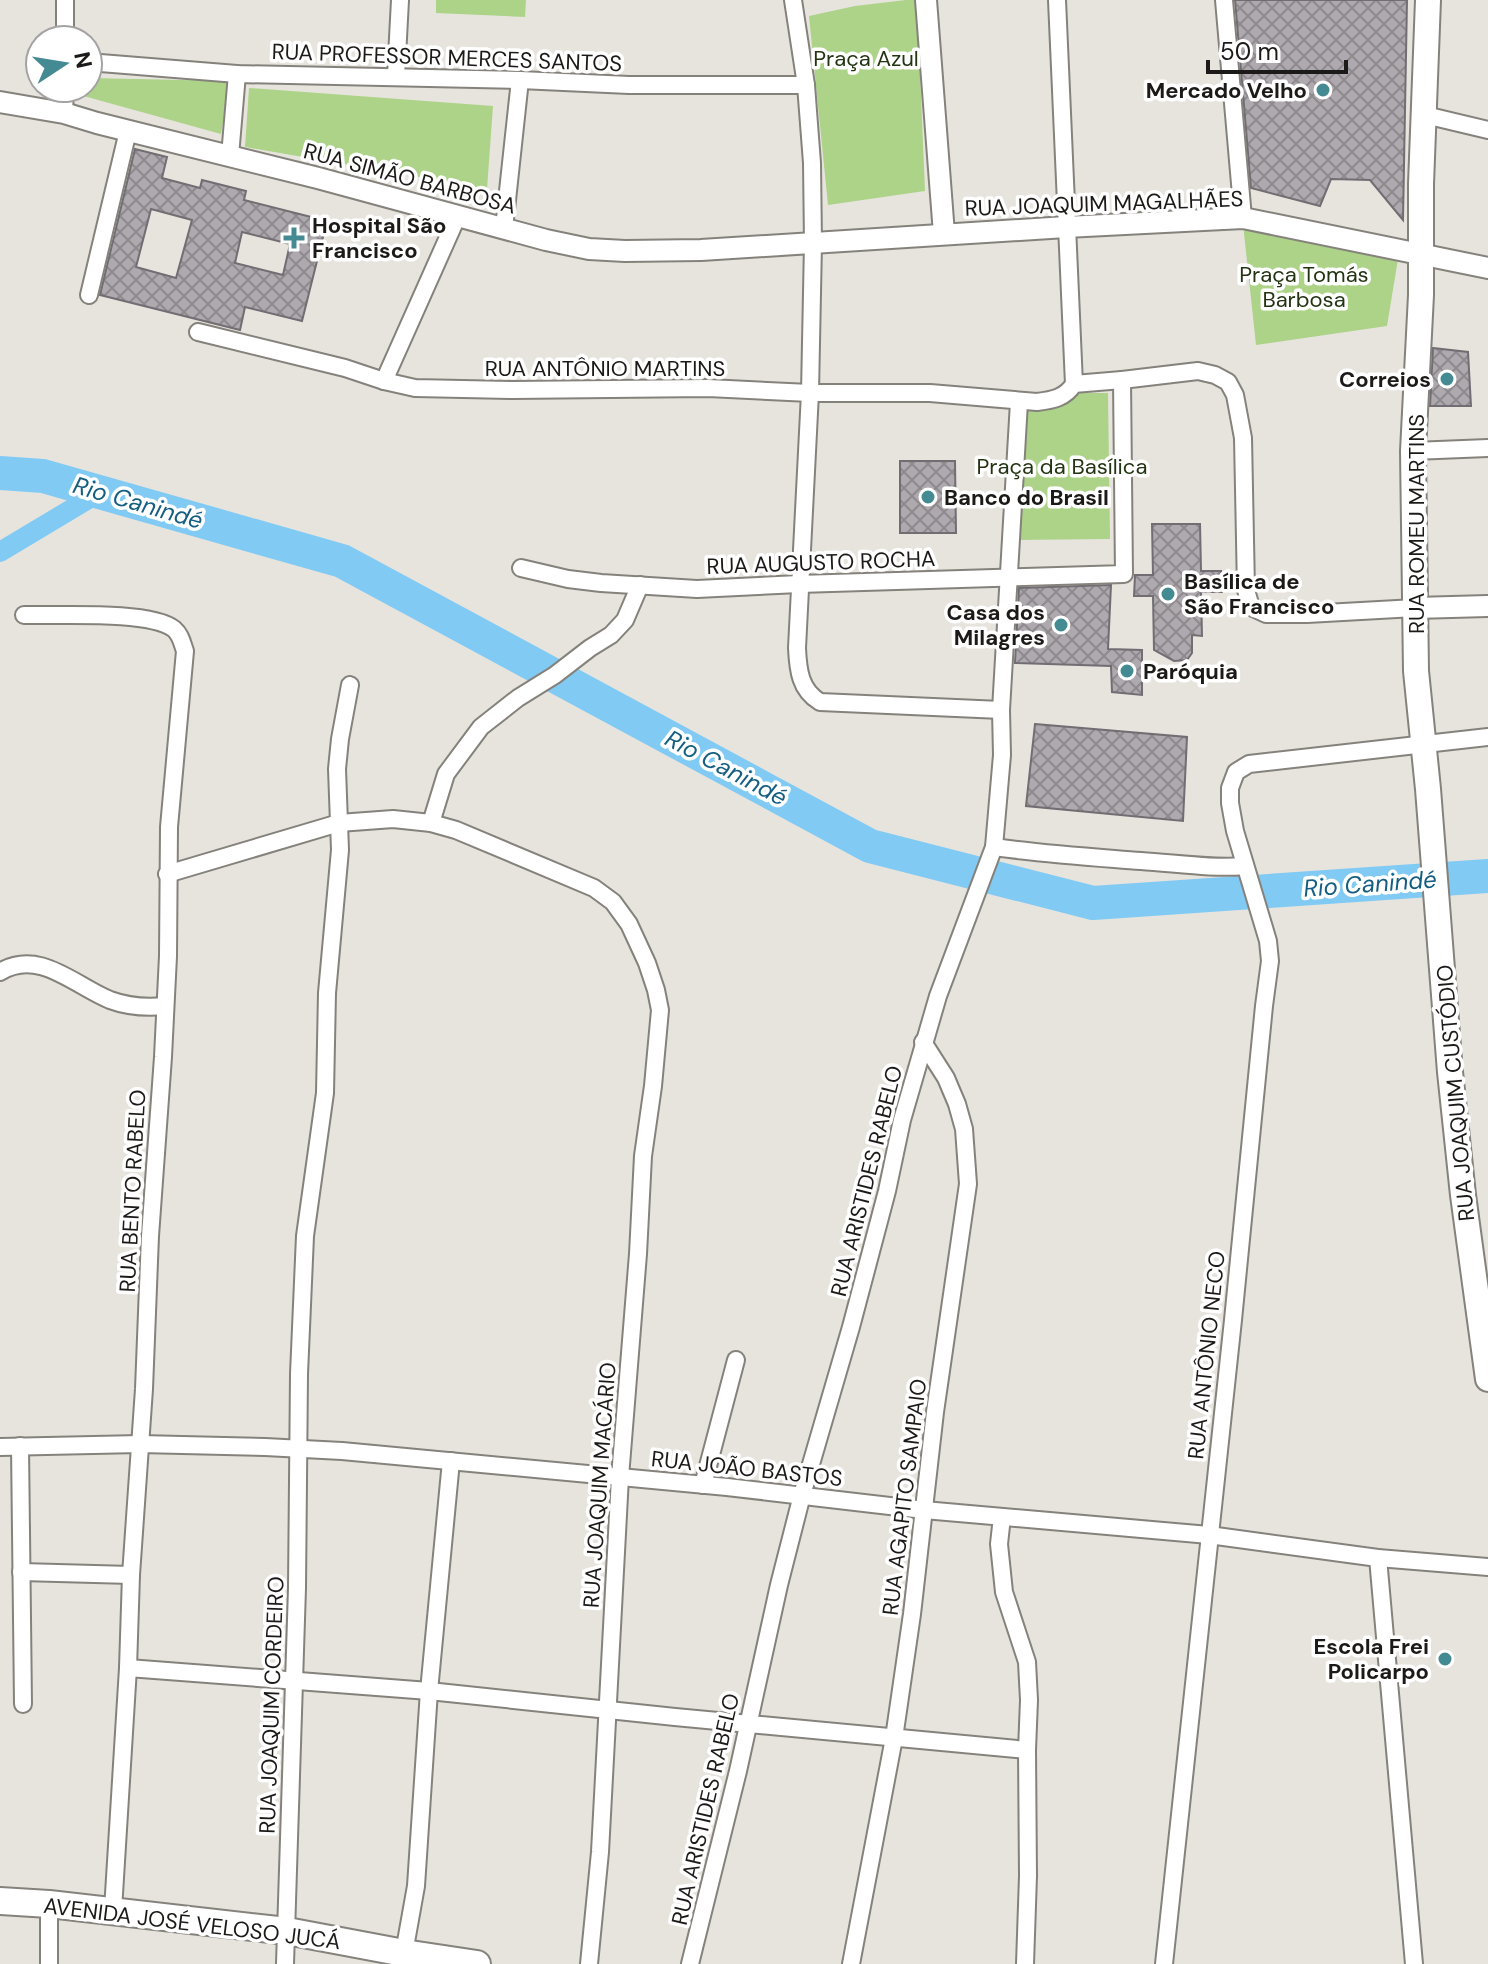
<svg xmlns="http://www.w3.org/2000/svg" width="1488" height="1964" viewBox="0 0 1488 1964" font-family="'DM Sans',sans-serif">
	<defs>
		<pattern id="building-cross-hatch" width="8" height="8" patternUnits="userSpaceOnUse" patternTransform="scale(2)"><rect width="8" height="8" fill="#aea9af"/><path d="M0 0l8 8M0 8l8-8" fill="none" stroke="#8d898d"/></pattern>
	</defs>
	<rect width="100%" height="100%" fill="#e7e4de"/>
	<!-- green -->
	<g fill="#acd388">
		<path d="M436,0h90l-1,17 -89,-4z"/>
		<path d="M906,0h11l8,191 -97,14 -19,-189 46,-10z"/>
		<path d="M88,78l142,3 -9,53 -141,-39v-7h8z"/>
		<path d="M249,88l244,18 -6,83 -242,-42z"/>
		<path d="M1243,224l156,29 -12,73 -131,19z"/>
		<path d="M1014,393h94l2,146 -95,1z"/>
	</g>
	<g fill="none" stroke-linecap="round" stroke-linejoin="round">
		<!-- canal -->
		<path stroke="#81caf4" stroke-width="20" d="M0,552l100,-60"/>
		<!-- river -->
		<path stroke="#81caf4" stroke-width="34" d="M0,473l43,3 299,85 528,285 223,57 395,-27"/>
	</g>
	<!-- building -->
	<g fill="url(#building-cross-hatch)" stroke="#716d73" stroke-width="2" fill-rule="evenodd">
		<path d="M1235,0h172l-4,220 -33,-40 -39,-1 -11,27 -69,-18z"/>
		<path d="M135,149l32,8 -5,21 38,10 2,-8 44,11 -2,9 83,21 -25,100 -57,-14 -5,23 -140,-35zM151,209l41,11 -16,58 -40,-11zM242,232l48,12 -7,31 -48,-12z"/>
		<path d="M1433,348l35,4 3,54h-41z"/>
		<path d="M900,461h55l1,72h-56z"/>
		<path d="M1152,524h48l1,47h20l1,21h-21l1,44 -10,-1v18l-5,7 -13,1 -20,-11 -1,-54h-19l1,-21h18z"/>
		<path d="M1111,585l-3,64 34,1v45l-30,-3 -1,-26 -96,-3 4,-75z"/>
		<path d="M1035,724l152,13 -4,84 -157,-15z"/>
	</g>
	<g fill="none" stroke-linecap="round" stroke-linejoin="round">
		<!-- minor casing -->
		<g stroke="#85827c" stroke-width="20">
			<g id="minor">
				<path d="M793,0l13,85 6,78 1,80 -3,150 -13,255c1,22 3,42 23,54l181,8"/>
				<path d="M1057,0l17,384"/>
				<path d="M1224,0l19,218"/>
				<path d="M65,40v-40"/>
				<path d="M88,62l149,12 283,6 109,5h177"/>
				<path d="M396,76l4,-76"/>
				<path d="M64,113l1,-25"/>
				<path d="M1425,115l63,15"/>
				<path d="M230,156l7,-82"/>
				<path d="M504,228l16,-148"/>
				<path d="M89,295l39,-164"/>
				<path d="M198,332l147,36 39,13 31,7 98,2 195,-2 102,5h120l107,9c16,-2 28,-4 37,-18l48,-4"/>
				<path d="M384,381l74,-166"/>
				<path d="M1413,451l75,-3"/>
				<path d="M521,568l47,11 33,4 96,6 102,-5 325,-10 -2,-194 76,-9 17,4 13,7 7,13 8,43 3,152 5,17 15,7h41l108,-6"/>
				<path d="M24,615c33,1 126,-5 150,14 7,6 8,14 11,22l-16,176 -1,129 -5,101 -13,179 -6,153 -13,186 -3,93 -15,242"/>
				<path d="M431,823l15,-49 35,-47 37,-29 37,-23 35,-27 21,-13 14,-15 15,-35"/>
				<path d="M994,847c49,7 97,10 147,14 34,2 70,8 104,5"/>
				<path d="M167,874l172,-51 54,-4 38,4 25,7 138,58 19,14 16,22 18,39 9,27 4,20 -7,76 -10,70 -5,98 -18,223 -20,375 -11,112"/>
				<path d="M0,972c39,-24 75,14 110,28 19,7 35,8 55,6"/>
				<path d="M20,1446l3,258"/>
				<path d="M0,1447l140,-3 125,3 77,4 385,36 197,23 285,25 169,23 110,9"/>
				<path d="M703,1485l33,-125"/>
				<path d="M1002,1517l-3,27 5,48 23,70 2,38 -2,50 1,126 -3,88"/>
				<path d="M1378,1558l36,406"/>
				<path d="M21,1572l110,3"/>
				<path d="M128,1668l301,23 246,26 352,33"/>
				<path d="M404,1953l12,-67 13,-195 22,-230"/>
				<path d="M49,1964v-60"/>
				<path d="M285,1964l12,-376 2,-214 6,-138 20,-143 2,-100 13,-143 -3,-81 3,-30 10,-54"/>
				<path d="M690,1964l48,-193 41,-186 23,-90 49,-168 36,-136 15,-71 36,-124 56,-149 8,-92 -1,-45 18,-308"/>
				<path d="M851,1964l43,-226 18,-124 23,-202 33,-228 -4,-55 -7,-25 -11,-26 -23,-36"/>
				<path d="M1164,1964l69,-644 31,-314 6,-45 -2,-20 -33,-110 -5,-28v-15l6,-16 13,-8 239,-27"/>
			</g>
		</g>
		<!-- tertiary casing -->
		<g stroke="#85827c" stroke-width="24">
			<g id="tertiary">
				<path d="M926,0l18,234"/>
				<path d="M0,102l64,11 33,10 221,55 228,62 43,9 36,2 76,-1 365,-23 177,-9 245,50"/>
				<path d="M1415,608l73,-2"/>
			</g>
		</g>
		<!-- secondary casing -->
		<g stroke="#85827c" stroke-width="28">
			<path id="secondary" d="M1428,0l-7,184v111l-8,156 3,220 12,118 22,283 13,123 25,184"/>
		</g>
		<!-- primary casing -->
		<g stroke="#85827c" stroke-width="30">
			<path id="primary" d="M0,1901l49,3 238,27 117,22 73,11"/>
		</g>
		<!-- minor -->
		<use href="#minor" stroke="#fff" stroke-width="16"/>
		<!-- tertiary -->
		<use href="#tertiary" stroke="#fff" stroke-width="20"/>
		<!-- secondary -->
		<use href="#secondary" stroke="#fff" stroke-width="24"/>
		<!-- primary -->
		<use href="#primary" stroke="#fff" stroke-width="26"/>
	</g>
	<!-- markers -->
	<g fill="#438a93" stroke="#fff" stroke-width="3">
		<circle cx="1323" cy="90" r="8"/>
		<path d="M290 226h8v8h8v8h-8v8h-8v-8h-8v-8h8z"/>
		<circle cx="1447" cy="379" r="8"/>
		<circle cx="928" cy="497" r="8"/>
		<circle cx="1168" cy="594" r="8"/>
		<circle cx="1061" cy="625" r="8"/>
		<circle cx="1127" cy="671" r="8"/>
		<circle cx="1445" cy="1659" r="8"/>
	</g>
	<g text-anchor="middle" stroke-width="7" stroke-linejoin="round" paint-order="stroke">
		<!-- street labels -->
		<g font-size="22" fill="#1b1a18" stroke="#fff">
			<text transform="translate(447 57) rotate(2)" y="8">RUA PROFESSOR MERCES SANTOS</text>
			<text transform="translate(410 178) rotate(15)" y="8">RUA SIMÃO BARBOSA</text>
			<text transform="translate(1104 203) rotate(-2)" y="8">RUA JOAQUIM MAGALHÃES</text>
			<text x="605" y="376">RUA ANTÔNIO MARTINS</text>
			<text transform="translate(1416 524) rotate(-90)" y="8">RUA ROMEU MARTINS</text>
			<text transform="translate(821 562) rotate(-2)" y="8">RUA AUGUSTO ROCHA</text>
			<text transform="translate(1455 1093) rotate(-95)" y="8">RUA JOAQUIM CUSTÓDIO</text>
			<text transform="translate(866 1181) rotate(-76)" y="8">RUA ARISTIDES RABELO</text>
			<text transform="translate(132 1191) rotate(-87)" y="8">RUA BENTO RABELO</text>
			<text transform="translate(1206 1355) rotate(-84)" y="8">RUA ANTÔNIO NECO</text>
			<text transform="translate(747 1468) rotate(6)" y="8">RUA JOÃO BASTOS</text>
			<text transform="translate(599 1485) rotate(-86)" y="8">RUA JOAQUIM MACÁRIO</text>
			<text transform="translate(904 1497) rotate(-83)" y="8">RUA AGAPITO SAMPAIO</text>
			<text transform="translate(271 1705) rotate(-88)" y="8">RUA JOAQUIM CORDEIRO</text>
			<text transform="translate(705 1809) rotate(-77)" y="8">RUA ARISTIDES RABELO</text>
			<text transform="translate(192 1923) rotate(7)" y="8">AVENIDA JOSÉ VELOSO JUCÁ</text>
		</g>
		<!-- park labels -->
		<g font-size="22" fill="#233412" stroke="#fff">
			<text x="866" y="66">Praça Azul</text>
			<text x="1304" y="282">Praça Tomás<tspan x="1304" dy="25">Barbosa</tspan></text>
			<text x="1062" y="474">Praça da Basílica</text>
		</g>
		<!-- poi labels -->
		<g font-size="22" font-weight="bold" fill="#1b1a18" stroke="#fff" text-anchor="end">
			<text x="1307" y="98">Mercado Velho</text>
			<text x="312" y="233" text-anchor="start">Hospital São<tspan x="312" dy="25">Francisco</tspan></text>
			<text x="1431" y="387">Correios</text>
			<text x="944" y="505" text-anchor="start">Banco do Brasil</text>
			<text x="1184" y="589" text-anchor="start">Basílica de<tspan x="1184" dy="25">São Francisco</tspan></text>
			<text x="1045" y="620">Casa dos<tspan x="1045" dy="25">Milagres</tspan></text>
			<text x="1143" y="679" text-anchor="start">Paróquia</text>
			<text x="1429" y="1654">Escola Frei<tspan x="1429" dy="25">Policarpo</tspan></text>
		</g>
		<!-- water labels -->
		<g font-size="24" font-style="italic" fill="#145e81" stroke="#fff">
			<text transform="translate(138 503) rotate(16)" y="8">Rio Canindé</text>
			<text transform="translate(726 768) rotate(28)" y="8">Rio Canindé</text>
			<text transform="translate(1370 884) rotate(-4)" y="8">Rio Canindé</text>
		</g>
	</g>
	<!-- north arrow -->
	<g transform="translate(64 64) rotate(78)"><circle r="38" fill="#ffffff" stroke="#a4a3a3" stroke-width="2"/>
	<path d="M0-6L14 30L0 20L-14 30Z" fill="#438a93"/>
	<text y="-12" font-size="22" font-weight="bold" text-anchor="middle" fill="#1b1a18">N</text>
	</g>
	<!-- scale -->
	<path d="M1208 60v12h138v-12" fill="none" stroke="#1b1a18" stroke-width="4"/>
	<text x="1220" y="60" font-size="24" fill="#1b1a18" stroke="#ffffff" stroke-width="6" paint-order="stroke">50 m</text>
</svg>
